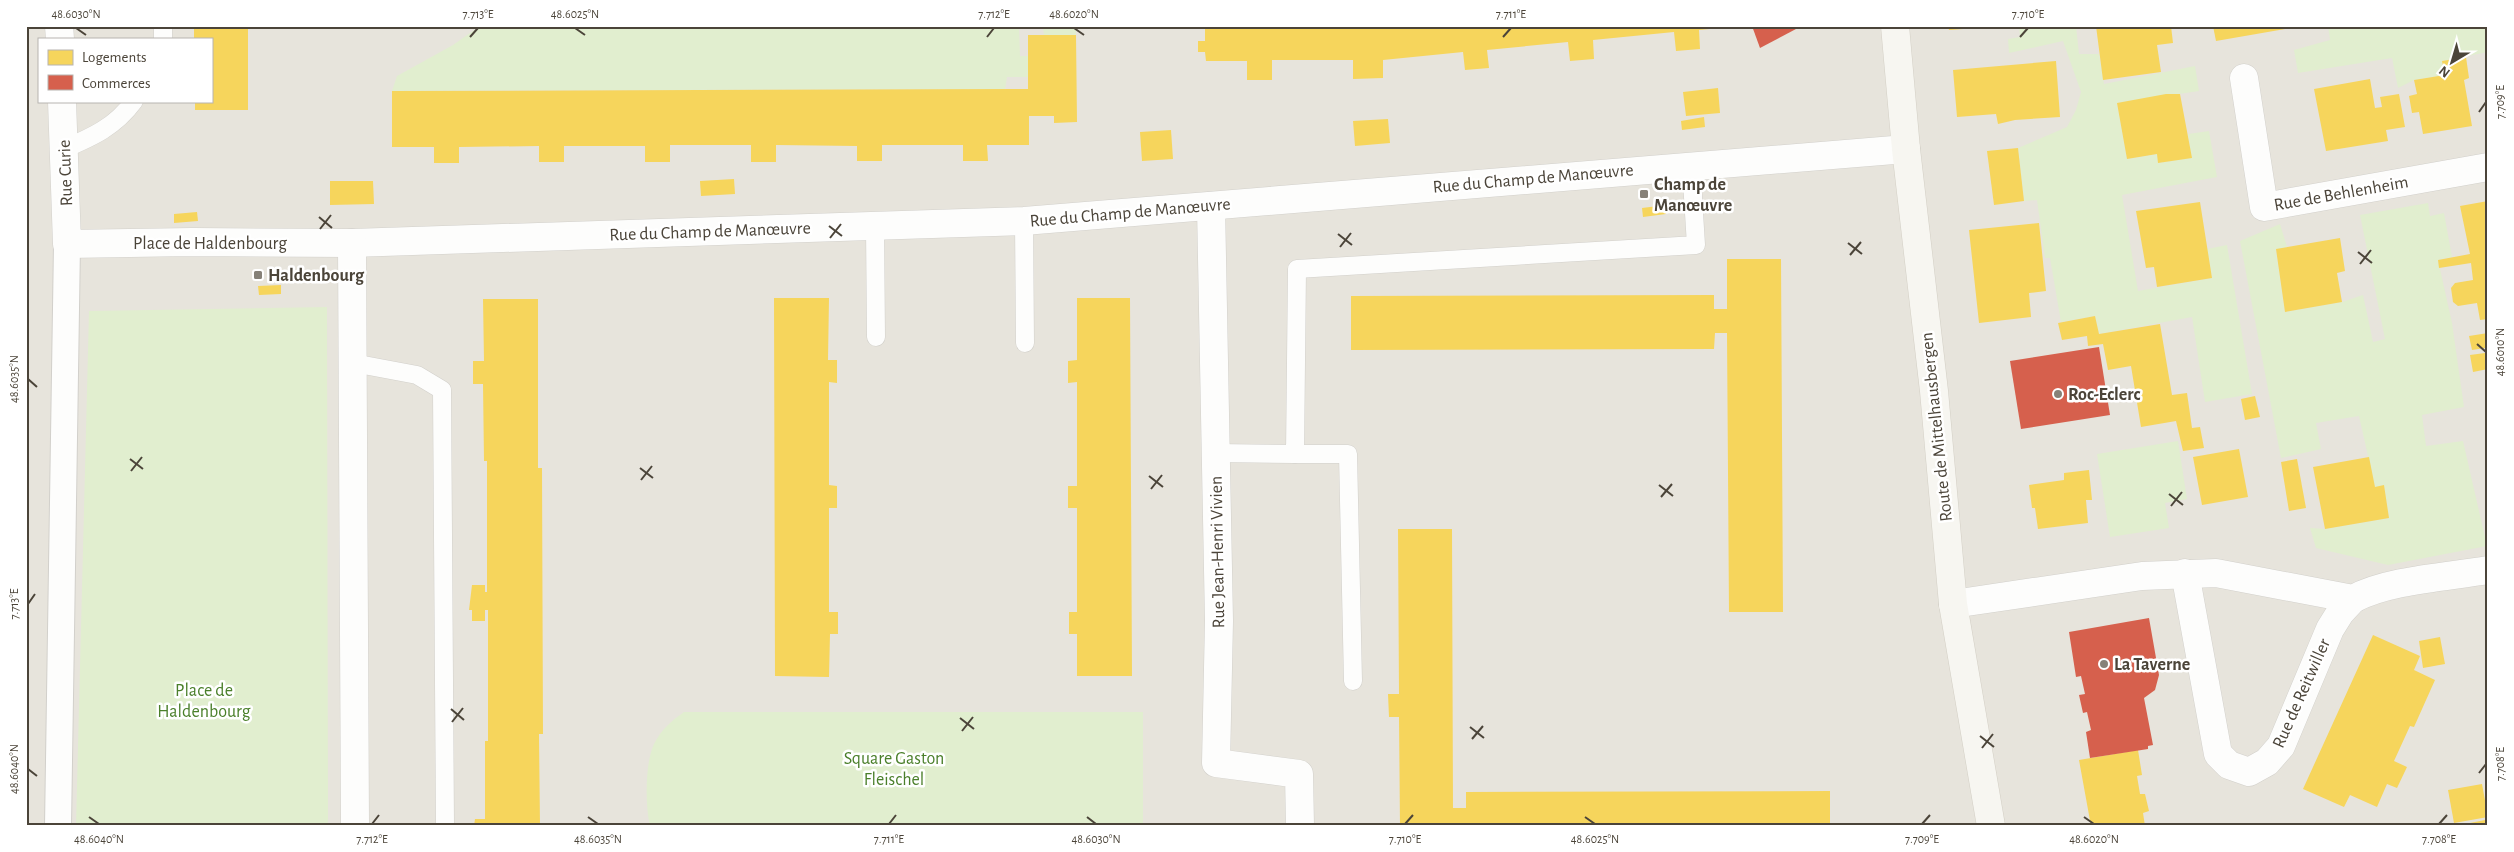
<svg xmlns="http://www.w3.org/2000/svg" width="2514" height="852" viewBox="0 0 2514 852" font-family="'Alegreya Sans',sans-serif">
	<rect width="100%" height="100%" fill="#f4f2ee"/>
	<!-- residential -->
	<path fill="#e7e4dc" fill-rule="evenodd" d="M26,26h2462v800h-2462zM39,39h172v62h-172z"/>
	<!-- green -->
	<g fill="#e1eecf">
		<path d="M480,26h596v9h-32l-1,-7h-24l1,28h8v21h-21l-2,12 -613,2 5,-15 56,-31z"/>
		<path d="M2019,26h57l3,28h20l5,30 91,-18 4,25 -82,12 10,56 30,-5 2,9 32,-6 -3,-23 21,-3 8,46 -95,18 16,96 74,-13 -5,-29 20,-4 25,149 -47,8 -13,-85 -93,17 -4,-18 -34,6 -11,-64h-5l-8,-58 -13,1 -6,-53 49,-21 9,-17 5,-18 -18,-51 -54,12 -1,-14 12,-2z"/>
		<path d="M2328,26h160v26l-46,9 3,14 -31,5 -16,8 -6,-30 -94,15 -4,-23 36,-10z"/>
		<path d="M2428,203l2,13 14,-3 8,44 -14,3 14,63 12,84 -42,8 4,31 37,-5 24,105 -99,19 -72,-17 -6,-20 15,1 64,-11 -5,-32 -9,1 -16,-71 -43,7 5,26 -40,9 -41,-217 40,-17 7,23 -11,3 9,62 57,-10 21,-7 10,47 12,-3 -25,-124z"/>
		<path d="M327,307l1,519h-252l13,-515z"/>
		<path d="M2178,441l9,58 -22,4 4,25 -59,9 -13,-83z"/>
		<path d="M684,712h459v114h-493c-5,-21 -5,-63 4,-82 7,-14 17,-23 30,-32z"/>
	</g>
	<!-- homes -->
	<g fill="#f6d55c">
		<path d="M194,26h54v84h-53v-9h16v-62h-17z"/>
		<path d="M1205,26h515v2l-21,2 1,19 -24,2 -2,-19 -81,8 1,19 -24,2 -2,-19 -81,8 2,18 -24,2 -2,-18 -80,8v18l-30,1v-19h-81v20h-25v-19h-41l-1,-9h-7v-11h7z"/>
		<path d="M1948,26h29v2l-28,2z"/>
		<path d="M2096,26h75l2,17 -16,2 4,27 -58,8z"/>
		<path d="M2213,26h83v1l-80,14z"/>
		<path d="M1028,35h48l1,87 -23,1v-7h-25v29h-42l1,16h-25v-16h-81v16h-25v-15l-81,-1v17h-25v-17h-81v17h-25v-16h-81v16h-25v-16l-80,1v16h-25v-16h-42v-56l636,-2z"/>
		<path d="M2466,57l3,21 -5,2 8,46 -49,8 -4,-22 -7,1 -3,-17 8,-2 -3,-14 31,-5 -3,-14z"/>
		<path d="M2056,61l4,56 -45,3 -17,4 -2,-10 -39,3 -4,-47z"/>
		<path d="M2370,79l5,29 7,-1 -2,-10 19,-3 6,33 -19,3 2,11 -62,10 -12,-62z"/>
		<path d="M1718,88l2,25 -34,3 -3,-24z"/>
		<path d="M2166,94h14l12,64 -34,5 -1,-9 -30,5 -10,-56z"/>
		<path d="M1704,117l1,10 -23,3 -1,-9z"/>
		<path d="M1388,119l2,24 -35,3 -2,-25z"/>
		<path d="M1171,130l2,29 -31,2 -2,-29z"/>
		<path d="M2018,148l6,53 -30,4 -7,-54z"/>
		<path d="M734,179l1,15 -34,2 -1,-15z"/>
		<path d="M330,181h43l1,23 -44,1z"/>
		<path d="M2488,201v118l-8,1 -3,-17 -19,3 -5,-4 -2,-14 4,-5 18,-3 -2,-17 -32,5 -1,-8 32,-6 -10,-48z"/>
		<path d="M2200,202l12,76 -55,9 -3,-20 -8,1 -10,-57z"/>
		<path d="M1666,205v9l-23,3 -1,-9z"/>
		<path d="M197,212l1,9 -24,2v-9z"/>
		<path d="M2039,223l7,68 -17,2 2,24 -52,6 -10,-93z"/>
		<path d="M2340,238l5,33 -8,2 5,29 -57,10 -9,-63z"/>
		<path d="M1727,259h54l2,353h-54l-2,-279h-12l-1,16 -363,1v-54l363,-1v14h13z"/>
		<path d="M281,285v9l-22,1 -1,-9z"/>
		<path d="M774,298h55l-1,62h9v23l-8,-1v103l8,1v22h-8v104h9v22h-8l-1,43 -54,-1z"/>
		<path d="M1077,298h53l2,378h-55v-42h-8v-22h8v-104h-9v-22h9v-104l-9,1v-22l9,-1z"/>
		<path d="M483,299h55v169h4l1,266h-4l1,92h-66l1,-7h10v-78h3v-131h-3v11h-13v-11h-3l3,-25h13v7h2v-131h-3l-1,-77h-10v-23h11z"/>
		<path d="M2095,316l4,18 61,-10 12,71 15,-2 5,35 8,-1 4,21 -21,3 -7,-30 -35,6 -10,-61 -23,4 -5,-26 -15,2 -1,-10 -25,4 -4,-17z"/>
		<path d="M2488,333v36l-15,3 -3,-17 15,-2v-5l-13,2 -3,-14z"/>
		<path d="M2255,396l5,21 -15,3 -4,-21z"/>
		<path d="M2239,449l9,48 -46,8 -9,-48z"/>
		<path d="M2369,457l6,30 9,-2 5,33 -64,11 -12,-62z"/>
		<path d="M2297,459l9,49 -17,3 -8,-49z"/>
		<path d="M2089,470l3,30h-6l2,23 -50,6 -3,-21h-3l-3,-23 35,-5v-7z"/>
		<path d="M1398,529h54l1,279h13v-16l364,-1v35h-430l-1,-109h-10l-1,-23h11z"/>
		<path d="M2373,635l47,21 -6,14 21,10 -21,47 -4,-1 -16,35 13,6 -10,21 -10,-4 -10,23 -27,-12 -6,12 -41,-18z"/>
		<path d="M2440,637l5,27 -22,4 -4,-27z"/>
		<path d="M2138,750l4,25 -5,1 3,18h5l4,17 -6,2 2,13h-54l-12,-66z"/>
		<path d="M2482,784l6,33 -34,6 -6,-33z"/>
		<path d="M2485,820l1,6h-26v-1z"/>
	</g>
	<!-- shops -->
	<g fill="#d6604d">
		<path d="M1752,26h43l1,3 -36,19z"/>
		<path d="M2099,347l11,68 -89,14 -11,-68z"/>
		<path d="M2149,618l10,57 -4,15 -11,8 9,47 -5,1v3l-58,9 -4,-26 5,-2 -4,-18 -4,1 -4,-18 6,-1 -4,-18 -5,1 -7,-45z"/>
	</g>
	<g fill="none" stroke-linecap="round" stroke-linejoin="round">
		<!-- service casing -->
		<g stroke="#d2d0cb" stroke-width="19">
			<g id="service">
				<path d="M163,26v13"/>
				<path d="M64,149c28,-12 51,-22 70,-48"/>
				<path d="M1024,221l1,122"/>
				<path d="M875,226l1,111"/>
				<path d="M353,363l64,12 25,15 3,436"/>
				<path d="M1215,453l80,1 2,-185 399,-24 -5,-80"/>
				<path d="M1295,454h53l5,227"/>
			</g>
		</g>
		<!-- pedestrian casing -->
		<g stroke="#d2d0cb" stroke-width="28">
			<path id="pedestrian" d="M58,826l9,-582"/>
		</g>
		<!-- minor casing -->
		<g stroke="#d2d0cb" stroke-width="29">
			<g id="minor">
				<path d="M59,26l1,13"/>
				<path d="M2244,78l20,129 224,-40"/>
				<path d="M62,101l5,143 125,-2 160,1 672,-22 882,-72"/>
				<path d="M1211,206l8,415 -3,142 83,11 1,52"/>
				<path d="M352,243l3,583"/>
				<path d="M2185,573l33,181 11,11 20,7 18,-10 14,-16 49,-117 10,-16 13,-14"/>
				<path d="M1953,604l189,-28 74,-3 137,26c35,-19 94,-22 135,-29"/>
			</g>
		</g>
		<!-- secondary casing -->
		<g stroke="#d3cfc5" stroke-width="29">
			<path id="secondary" d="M1895,26l11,123 28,242 19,213 38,222"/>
		</g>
		<!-- service -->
		<use href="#service" stroke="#fdfdfc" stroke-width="18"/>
		<!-- pedestrian -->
		<use href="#pedestrian" stroke="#fdfdfc" stroke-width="26"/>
		<!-- minor -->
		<use href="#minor" stroke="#fdfdfc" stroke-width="28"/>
		<!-- secondary -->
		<use href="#secondary" stroke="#f7f6f1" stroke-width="28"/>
	</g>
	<!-- ticks -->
	<path fill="none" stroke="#4b4439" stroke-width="2" d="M76,28l10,7M575,28l10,7M1074,28l10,7M470,37l8,-9M987,37l7,-9M1503,37l8,-9M2020,37l8,-9M2479,112l7,-10M319,217l13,11M829,226l13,10M320,229l11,-14M1338,234l14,11M830,238l11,-14M1848,243l14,11M1340,247l11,-14M2358,252l14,11M1850,255l11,-13M2360,264l11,-14M2477,344l9,8M28,379l9,8M130,459l13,10M640,468l13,10M131,471l11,-14M1149,476l14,11M641,480l11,-14M1659,485l14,11M1151,489l11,-14M2169,494l14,11M1661,497l11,-13M2171,506l11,-14M28,604l7,-10M451,709l13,11M960,718l14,11M452,722l11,-14M1470,727l14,11M962,731l11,-14M1980,736l14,11M1472,739l11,-13M1982,748l11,-14M28,769l9,7M2479,773l7,-9M89,817l10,7M588,817l10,7M1087,817l9,7M1585,817l10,7M2084,817l10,7M372,824l7,-9M889,824l7,-9M1405,824l8,-9M1922,824l8,-9M2439,824l8,-9"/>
	<!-- markers -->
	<g fill="#868178" stroke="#fff" stroke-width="2">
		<rect x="1639" y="189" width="10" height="10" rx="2.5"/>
		<rect x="253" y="270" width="10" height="10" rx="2.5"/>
		<circle cx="2058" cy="394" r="5"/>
		<circle cx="2104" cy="664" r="5"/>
	</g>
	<g text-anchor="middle" stroke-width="5" stroke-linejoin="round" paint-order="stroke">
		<!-- street labels -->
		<g font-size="18" fill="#4b4439" stroke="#fff">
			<text transform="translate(65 173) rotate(-92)" y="6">Rue Curie</text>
			<text transform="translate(1533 178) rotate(-5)" y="6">Rue du Champ de Manœuvre</text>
			<text transform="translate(2341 193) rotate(-10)" y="6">Rue de Behlenheim</text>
			<text transform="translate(1130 212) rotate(-5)" y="6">Rue du Champ de Manœuvre</text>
			<text transform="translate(710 231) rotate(-2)" y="6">Rue du Champ de Manœuvre</text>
			<text x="210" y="249">Place de Haldenbourg</text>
			<text transform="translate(1936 427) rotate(-96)" y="6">Route de Mittelhausbergen</text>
			<text transform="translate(1217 552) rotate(-91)" y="6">Rue Jean-Henri Vivien</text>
			<text transform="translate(2301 693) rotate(-66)" y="6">Rue de Reitwiller</text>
		</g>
		<!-- poi labels -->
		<g font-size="18" font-weight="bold" fill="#4b4439" stroke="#fff" text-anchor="start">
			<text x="1654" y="190">Champ de<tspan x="1654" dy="21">Manœuvre</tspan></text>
			<text x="268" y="281">Haldenbourg</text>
			<text x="2068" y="400">Roc-Eclerc</text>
			<text x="2114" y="670">La Taverne</text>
		</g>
		<!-- park labels -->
		<g font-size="18" fill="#4a7f2a" stroke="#fff">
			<text x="204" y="696">Place de<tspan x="204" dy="21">Haldenbourg</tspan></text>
			<text x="894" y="764">Square Gaston<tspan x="894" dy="21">Fleischel</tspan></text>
		</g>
	</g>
	<!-- border -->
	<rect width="2514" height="852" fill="none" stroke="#ffffff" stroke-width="55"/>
	<!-- legend -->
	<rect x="38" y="38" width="175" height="65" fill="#ffffff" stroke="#b7b4b0"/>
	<rect x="48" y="50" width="25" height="15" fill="#f6d55c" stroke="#b7b4b0"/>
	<text x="82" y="62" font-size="15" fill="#4b4439">Logements</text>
	<rect x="48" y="75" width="25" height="15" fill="#d6604d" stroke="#b7b4b0"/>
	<text x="82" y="88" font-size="15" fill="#4b4439">Commerces</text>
	<!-- north arrow -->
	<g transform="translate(2452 62) rotate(218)" stroke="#ffffff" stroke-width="4" paint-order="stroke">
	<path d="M0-4L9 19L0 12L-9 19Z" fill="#4b4439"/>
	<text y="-8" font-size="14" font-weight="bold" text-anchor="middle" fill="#4b4439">N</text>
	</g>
	<rect x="28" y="28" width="2458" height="796" fill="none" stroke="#4b4439" stroke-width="2"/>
	<g font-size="12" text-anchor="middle" fill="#4b4439">
		<text x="76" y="18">48.6030°N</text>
		<text x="478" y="18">7.713°E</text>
		<text x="575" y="18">48.6025°N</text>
		<text x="994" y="18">7.712°E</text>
		<text x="1074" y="18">48.6020°N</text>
		<text x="1511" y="18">7.711°E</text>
		<text x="2028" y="18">7.710°E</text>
		<text transform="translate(2500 102) rotate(-90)" y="4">7.709°E</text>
		<text transform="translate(2500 352) rotate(-90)" y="4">48.6010°N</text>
		<text transform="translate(14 379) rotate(-90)" y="4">48.6035°N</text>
		<text transform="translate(14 604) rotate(-90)" y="4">7.713°E</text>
		<text transform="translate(2500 764) rotate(-90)" y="4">7.708°E</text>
		<text transform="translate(14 769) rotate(-90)" y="4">48.6040°N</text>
		<text x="99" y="843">48.6040°N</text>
		<text x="372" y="843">7.712°E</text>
		<text x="598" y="843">48.6035°N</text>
		<text x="889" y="843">7.711°E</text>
		<text x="1096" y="843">48.6030°N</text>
		<text x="1405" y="843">7.710°E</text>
		<text x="1595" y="843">48.6025°N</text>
		<text x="1922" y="843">7.709°E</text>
		<text x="2094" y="843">48.6020°N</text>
		<text x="2439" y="843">7.708°E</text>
	</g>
</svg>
